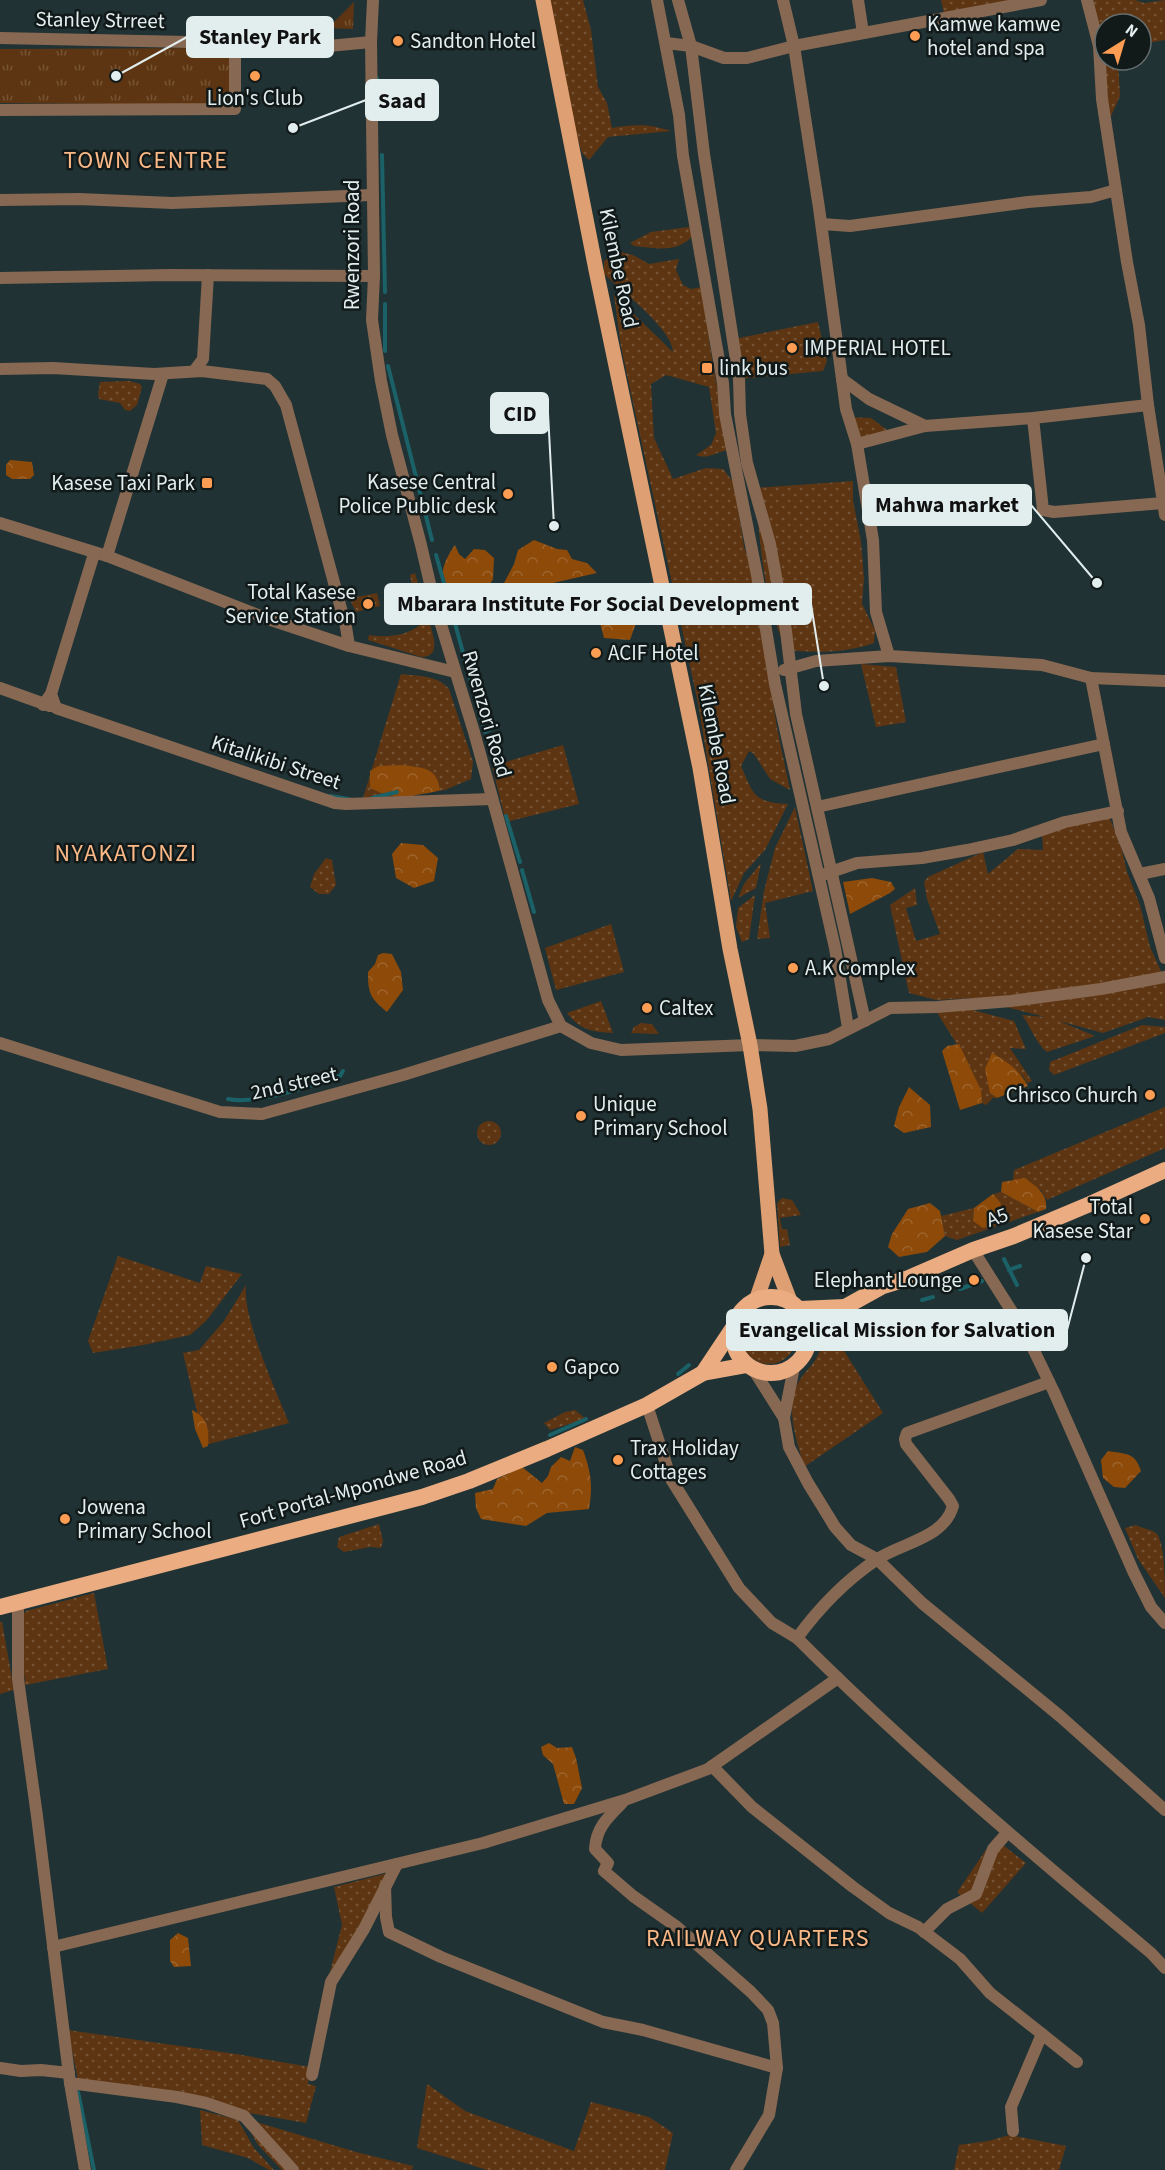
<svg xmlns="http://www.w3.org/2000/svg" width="1165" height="2170" viewBox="0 0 1165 2170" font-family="'Source Sans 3',sans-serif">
	<defs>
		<pattern id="grass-dots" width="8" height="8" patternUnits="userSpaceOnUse" patternTransform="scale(1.5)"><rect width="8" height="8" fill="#5e3512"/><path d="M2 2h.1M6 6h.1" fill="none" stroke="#755335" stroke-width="1.8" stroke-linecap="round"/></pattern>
		<pattern id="forest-crowns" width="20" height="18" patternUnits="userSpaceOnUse" patternTransform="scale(1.5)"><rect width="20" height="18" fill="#8d4a09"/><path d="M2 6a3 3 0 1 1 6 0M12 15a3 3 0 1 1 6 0" fill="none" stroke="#9d642d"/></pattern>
		<pattern id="park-tufts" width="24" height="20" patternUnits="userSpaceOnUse" patternTransform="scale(1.5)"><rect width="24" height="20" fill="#5e3512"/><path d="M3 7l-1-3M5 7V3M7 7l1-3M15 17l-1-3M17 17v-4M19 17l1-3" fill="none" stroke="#755335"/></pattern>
	</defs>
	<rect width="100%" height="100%" fill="#203234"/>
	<!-- grass -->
	<g fill="url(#grass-dots)">
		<path d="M549,0h34l8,30 7,57 9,16 5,25c22,-4 38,-4 59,3l-63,6 -19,23 -7,-7 -13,-44z"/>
		<path d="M941,0h78l-75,14z"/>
		<path d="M1094,0h41l9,3 21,-3v40l-24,4v-20h-36v36h13l2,36 -13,29 -19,-112z"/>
		<path d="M689,227l5,7c-15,20 -38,14 -60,12l-4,-3 21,-11z"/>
		<path d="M621,252l12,3 16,9 30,-5 -3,11 7,15 8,4 16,-3 2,55 19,109c-12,2 -21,10 -32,5l15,-10 5,-12 -7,-46 -43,-12 -15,9 3,54 19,41 33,-11 17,1 11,14 10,64 9,24 24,157 13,62 -20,-11 -16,-25 -5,-3 -8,15c13,29 12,36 47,38l-23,46 -21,23 -13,28 -33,-198 -77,-356 -7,-52 59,57c0,-22 -52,-62 -69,-78v-13z"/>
		<path d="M818,322l9,39 -4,10 -84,8 -7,-5 -3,-34z"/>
		<path d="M129,381l11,3 2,3 -5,18 -7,6 -5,-1 -5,-7 -21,-4 -1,-5 2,-12z"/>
		<path d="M850,417l21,1 20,15 -30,14z"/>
		<path d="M853,481v19l8,42 3,36 -2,26 13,26 -1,13c-27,10 -59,10 -87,7 -24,-47 -27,-109 -32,-162z"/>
		<path d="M415,573l5,17 -1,5 -15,5 -3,-12 11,-3 -2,-10z"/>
		<path d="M377,593l3,13 -24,6 -5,-10 1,-4z"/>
		<path d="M429,620c3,14 14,37 -8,37l-53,-17 1,-5c18,3 37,1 51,-10v-4z"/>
		<path d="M861,664l35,3 10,55 -30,5z"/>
		<path d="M401,674c18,2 36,1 48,15l24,73 -2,17 -26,11 -55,8h-27z"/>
		<path d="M563,745l16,59 -73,18 -14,-56z"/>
		<path d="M795,807l18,84 -48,12 5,35 -13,1 7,-48 11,-43z"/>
		<path d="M1109,816l13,34 5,22 13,33 10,42 15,33v40l-17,-3 -45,16 -44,-12 36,15 -48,16c-12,-10 -16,-25 -25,-37l23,2 -73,-19 -36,2 -27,-7 -19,-88 25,-17 2,17 -11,3 10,33 24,-7 -13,-35 -3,-17 4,-5 55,-25 5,22 30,-25 25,1 -1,-18z"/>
		<path d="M326,858l6,2 4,25 -7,9h-10l-9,-7 4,-13z"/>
		<path d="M761,863l-5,25 -18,10 6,-14z"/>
		<path d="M755,895l-6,44 -7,3 -6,-15 2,-19z"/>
		<path d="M611,924l13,48 -68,18 -11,-42z"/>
		<path d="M601,1001l12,32c-21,-1 -33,-3 -46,-20z"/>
		<path d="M969,1009l45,12 12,28 -16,-1 22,33 -5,2 -5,-8 -32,18 7,5h-4l-7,7 -4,-2c-3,-31 -30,-64 -45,-91z"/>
		<path d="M641,1023l11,1 7,10 -28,-1 3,-6z"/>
		<path d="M1142,1025l23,2v6l-111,42 -5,-5 1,-8z"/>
		<path d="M1165,1107v41l-118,52 -6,-10 -28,-10 1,-10z"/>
		<circle cx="489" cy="1133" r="12"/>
		<path d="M1001,1192l37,20 -81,28 -12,-4 -4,-20 33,-8 -1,13 27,-19 -7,-8z"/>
		<path d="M782,1198l10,2 9,15 -21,3 2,11h5l3,16 -10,2 -3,-44z"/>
		<path d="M118,1256l82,27 6,-17 36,8 -36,47 -16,14 -47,10 -50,8 -5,-12z"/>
		<path d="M246,1285c-4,33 30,105 43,138l-84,22 -22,-92 16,-3 25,-29z"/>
		<circle cx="769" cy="1337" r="27"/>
		<path d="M831,1330l52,83 -79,54c-7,-27 -20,-59 -5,-86 5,-8 12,-14 17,-22 5,-10 9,-20 15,-29z"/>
		<path d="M575,1410l11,9 -36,11 -6,-7 21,-11z"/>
		<path d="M379,1524l4,17 -2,7 -11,-1 -26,5 -7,-5 2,-10z"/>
		<path d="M1136,1525c7,4 16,4 21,9 8,11 8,48 8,64l-27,-39 -13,-31z"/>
		<path d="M94,1593l14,76 -83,16 -5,-66 6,-8z"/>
		<path d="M0,1622h2l12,68 -14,4z"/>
		<path d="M994,1838l32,25 -44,50 -24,-20v-2z"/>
		<path d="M388,1873l-28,56 -30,43 12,-47 -8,-38z"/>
		<path d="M68,2030l168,24 74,13 -2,17 8,2 -10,37 -199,-35 -29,-8z"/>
		<path d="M427,2084l38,27 109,40 17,-49 58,15 24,16 -8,37h-178l-70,-22z"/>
		<path d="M200,2110l38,10 16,28 20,22h-5l-21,-12 -46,-13z"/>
		<path d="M243,2118l113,34 57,14 -1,4h-130l-24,-25z"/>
		<path d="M1010,2135l56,11 -7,24h-105l5,-25 29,-4z"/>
	</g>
	<!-- forest -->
	<g fill="url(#forest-crowns)">
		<path d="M10,460l22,2 2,13 -4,4h-18l-6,-4v-10z"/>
		<path d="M534,540l23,9 10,1 5,9 15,4 10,10 -88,20 -5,-10 10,-19 4,-14z"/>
		<path d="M455,545l4,9 6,5 9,-10 11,1 9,8 -1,21 -9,16 -24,9 -14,-5c-7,-22 -4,-36 9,-54z"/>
		<path d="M621,593l15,30 -6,17 -26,-2 -7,-26 12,-5 5,-11z"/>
		<path d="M403,765c20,3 34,2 37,25 -13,5 -21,2 -34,9l-25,-6 -11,-5v-17l8,-5z"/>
		<path d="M401,843l22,2 15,13 -4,23 -20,7 -18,-10 -4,-24z"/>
		<path d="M872,878l19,4 4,7 -5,4 -40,21 -7,-32z"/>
		<path d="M383,953l9,1 9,18 2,18 -16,22c-17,-14 -19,-19 -19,-40l7,-8 3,-9z"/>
		<path d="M959,1044l22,46 1,13 -22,7 -18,-59 5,-5z"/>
		<path d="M992,1053c16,9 27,17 36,33l-31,12 -7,-5 -5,-24z"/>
		<path d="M909,1087l21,18 1,22 -27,6 -10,-7 5,-19z"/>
		<path d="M1025,1178c11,9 23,15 21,31l-8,3 -37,-20 1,-10z"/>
		<path d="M993,1194l7,8 4,16 -6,5 -15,5 -10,-7 1,-13z"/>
		<path d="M930,1203l10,8 5,25 -18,16 -28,5 -11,-10 4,-13 16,-25z"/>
		<path d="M192,1410c16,8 17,19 16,36l-5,2 -8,-19z"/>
		<path d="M575,1447l8,3c8,22 10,35 6,59l-42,4 -21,13 -45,-7 -5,-11 -1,-15 18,-4 4,-10 25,-12 20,16 6,-7 3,-9 10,-10 9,4z"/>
		<path d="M1108,1451c18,3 27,1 33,20l-16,17 -11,-1 -11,-9 -2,-18z"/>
		<path d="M549,1743l8,5 15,-1 4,11 6,30 -8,16h-10l-11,-40 -10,-9 -2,-8z"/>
		<path d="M178,1933l10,5 3,28 -17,1 -4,-6v-21z"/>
	</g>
	<!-- park -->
	<g fill="url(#park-tufts)">
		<path d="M354,2l-1,27 -25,-1z"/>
		<path d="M231,48v57l-231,-2v-54z"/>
	</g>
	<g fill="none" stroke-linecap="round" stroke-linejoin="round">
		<!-- stream -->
		<g stroke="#1b6168" stroke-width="4">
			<path d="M377,78l2,28"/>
			<path d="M382,155l3,137"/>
			<path d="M385,351v-47"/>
			<path d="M388,366l44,174"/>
			<path d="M436,555l15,52 5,-2"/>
			<path d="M454,620l31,112 6,-3"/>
			<path d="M469,676l9,-2"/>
			<path d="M330,796l19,3"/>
			<path d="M372,798l25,-6"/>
			<path d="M506,816l14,46"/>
			<path d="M522,870l12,42"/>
			<path d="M228,1099c30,6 83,-13 112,-23l3,-5"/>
			<path d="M1004,1259l13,26"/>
			<path d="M1009,1270l11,-4"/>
			<path d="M960,1289l22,-8"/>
			<path d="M922,1300l11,-3"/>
			<path d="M888,1317l12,-4"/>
			<path d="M678,1374l11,-9"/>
			<path d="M550,1435l36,-16"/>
			<path d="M78,2092l16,78"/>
		</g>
		<!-- minor -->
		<g stroke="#876852" stroke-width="12">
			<path d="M373,0l-2,42 3,234 -2,44 9,61 11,54 29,110 14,60 39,127 74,268 13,26 30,17 30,7 129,-5 45,1 34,-7 61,-31 47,-1 74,-6 90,-12 64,-12"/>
			<path d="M657,0l22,115 4,41 40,227 2,31 32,161 18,109 60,264 13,80"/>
			<path d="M678,0l13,46 13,108 35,225 1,35 7,49 23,81 16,87 10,83 69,307"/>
			<path d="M783,0l11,46 25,162 27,201 11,35 16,96 3,72 13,44"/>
			<path d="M858,0l5,33"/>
			<path d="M1087,0l12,46 3,53 25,163 12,63 9,80 17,110"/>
			<path d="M0,38l235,5 83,4 53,-5"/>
			<path d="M666,43l25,3 33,12h23l47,-12 247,-46"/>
			<path d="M0,110l235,-1v-66"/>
			<path d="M0,200l79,-1 93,4 199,-8"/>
			<path d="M822,224l28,2 178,-24 63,-5 25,-7"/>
			<path d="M0,278l170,-3 204,1"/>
			<path d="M0,369l53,-1 101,6 48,-3 65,8 8,7 11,19 60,222 3,19"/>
			<path d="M194,371l9,-12 5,-84"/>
			<path d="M842,379l27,20 56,27 108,-8 115,-13"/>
			<path d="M1033,418l10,92 11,2 109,-9"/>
			<path d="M857,444l68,-18"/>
			<path d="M0,523l107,33 164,64 78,26 106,26"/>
			<path d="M107,556l56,-182"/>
			<path d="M784,670l32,-9 73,-5 153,9 49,13 74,3"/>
			<path d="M1091,678l30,154 28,66 16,60"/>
			<path d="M0,688l50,18"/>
			<path d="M51,694l5,14 279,95 11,1 146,-5"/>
			<path d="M43,705l8,-11 43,-140"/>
			<path d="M817,807l287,-63"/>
			<path d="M825,874l32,-11 65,-5 45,-8 46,-10 52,-18 53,-11"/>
			<path d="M1140,874l25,-5"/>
			<path d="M0,1043l220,69 42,2 141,-39 158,-49"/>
			<path d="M973,1250l53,84 28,58 80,181 17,34 14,16"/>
			<path d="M794,1367l-10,51 5,29 19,36 27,44 16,18 26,14 45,44 139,114 104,93"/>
			<path d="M753,1369l31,49"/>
			<path d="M647,1405l24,74 68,109 33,35 25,15c22,-30 48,-57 79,-78 24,-17 68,-21 77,-54l-4,-7 -43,-55 -1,-5 2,-6 142,-51"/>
			<path d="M18,1602v77l19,137 33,267 15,87"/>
			<path d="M797,1638c112,112 233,214 354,315l14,15"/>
			<path d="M712,1766l40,41 101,80 36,26 29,14 42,32 30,34 52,41 -31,73 2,24"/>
			<path d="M622,1803c-14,14 -26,25 -27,46l13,14 -4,8 29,25 44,31 74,65 17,18 5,13 4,45 -8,47 -33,55"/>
			<path d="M385,1886l1,31 3,15 52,25 162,65 40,8 134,38"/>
			<path d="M924,1932l23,-23 29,-15 17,-45 14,-16"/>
			<path d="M53,1947l430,-104 142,-43 83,-31 130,-91"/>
			<path d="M1042,2034l35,28"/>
			<path d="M0,2068l21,3 20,-1 28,3"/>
			<path d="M312,2075l19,-93 33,-53 33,-65"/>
			<path d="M70,2083l107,14 29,6 38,13 49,54"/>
		</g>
		<!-- primary -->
		<g stroke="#de9f72" stroke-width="15">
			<path d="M543,0l53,270 104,498 30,181 20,96 10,64 12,145 18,47"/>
			<path d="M757,1298l15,-44"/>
		</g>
		<!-- trunk -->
		<g stroke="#eaac80" stroke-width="16">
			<circle cx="771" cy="1335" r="38"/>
			<path d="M800,1309l45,-2"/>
			<path d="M809,1343l36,-36 38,-21 23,-7 67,-29 41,-14 76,-32 75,-34"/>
			<path d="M703,1373l30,-45"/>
			<path d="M0,1607l422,-110 47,-16 78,-32 100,-44 56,-32 44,-8"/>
		</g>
	</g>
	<!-- markers -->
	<g fill="#fc9d53" stroke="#111919" stroke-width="2">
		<circle cx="915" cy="36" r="6"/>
		<circle cx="398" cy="41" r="6"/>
		<circle cx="255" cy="76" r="6"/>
		<circle cx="792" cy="348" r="6"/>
		<rect x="701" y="362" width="12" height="12" rx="3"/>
		<rect x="201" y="477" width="12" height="12" rx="3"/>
		<circle cx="508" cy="494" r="6"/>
		<circle cx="368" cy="604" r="6"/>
		<circle cx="596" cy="653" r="6"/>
		<circle cx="793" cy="968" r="6"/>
		<circle cx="647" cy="1008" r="6"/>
		<circle cx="1150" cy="1095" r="6"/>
		<circle cx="581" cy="1116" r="6"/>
		<circle cx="1145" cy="1219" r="6"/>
		<circle cx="974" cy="1280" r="6"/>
		<circle cx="552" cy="1367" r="6"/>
		<circle cx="618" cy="1460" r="6"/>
		<circle cx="65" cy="1519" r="6"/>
	</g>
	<g text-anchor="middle" stroke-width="5" stroke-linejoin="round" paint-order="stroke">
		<!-- street labels -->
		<g font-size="21" fill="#e2edee" stroke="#111919">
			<text transform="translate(100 20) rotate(1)" y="7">Stanley Strreet</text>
			<text transform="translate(352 245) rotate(-90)" y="7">Rwenzori Road</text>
			<text transform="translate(619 268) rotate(78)" y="7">Kilembe Road</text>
			<text transform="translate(487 714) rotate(74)" y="7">Rwenzori Road</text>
			<text transform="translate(717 744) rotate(79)" y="7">Kilembe Road</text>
			<text transform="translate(276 762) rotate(18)" y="7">Kitalikibi Street</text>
			<text transform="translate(294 1083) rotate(-13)" y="7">2nd street</text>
			<text transform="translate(997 1217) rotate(-20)" y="7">A5</text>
			<text transform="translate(353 1489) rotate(-16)" y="7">Fort Portal-Mpondwe Road</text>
		</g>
		<!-- poi labels -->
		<g font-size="21" fill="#e2edee" stroke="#111919" text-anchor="start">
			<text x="927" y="31">Kamwe kamwe<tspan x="927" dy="24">hotel and spa</tspan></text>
			<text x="410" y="48">Sandton Hotel</text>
			<text x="255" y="105" text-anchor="middle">Lion's Club</text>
			<text x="804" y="355">IMPERIAL HOTEL</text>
			<text x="719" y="375">link bus</text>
			<text x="496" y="489" text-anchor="end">Kasese Central<tspan x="496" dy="24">Police Public desk</tspan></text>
			<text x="195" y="490" text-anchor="end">Kasese Taxi Park</text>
			<text x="356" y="599" text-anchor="end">Total Kasese<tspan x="356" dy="24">Service Station</tspan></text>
			<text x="608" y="660">ACIF Hotel</text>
			<text x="805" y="975">A.K Complex</text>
			<text x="659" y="1015">Caltex</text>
			<text x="1138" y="1102" text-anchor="end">Chrisco Church</text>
			<text x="593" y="1111">Unique<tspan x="593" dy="24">Primary School</tspan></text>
			<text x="1133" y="1214" text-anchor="end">Total<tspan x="1133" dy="24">Kasese Star</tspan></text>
			<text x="962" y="1287" text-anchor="end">Elephant Lounge</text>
			<text x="564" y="1374">Gapco</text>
			<text x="630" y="1455">Trax Holiday<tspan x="630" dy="24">Cottages</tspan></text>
			<text x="77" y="1514">Jowena<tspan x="77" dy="24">Primary School</tspan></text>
		</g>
		<!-- quarter labels -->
		<g font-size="24" letter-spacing="1.5" fill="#fbb988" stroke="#111919">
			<text x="146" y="168">TOWN CENTRE</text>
			<text x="126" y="861">NYAKATONZI</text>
			<text x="758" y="1946">RAILWAY QUARTERS</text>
		</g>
	</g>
	<!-- callouts -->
	<path fill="none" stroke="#e2edee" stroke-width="2" d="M116 76L187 37M293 128L366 100M554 526L548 413M1097 583L1031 505M824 686L811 604M1086 1258L1067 1330"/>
	<g fill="#e2edee" stroke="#111919" stroke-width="2">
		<circle cx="116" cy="76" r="6"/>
		<circle cx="293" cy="128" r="6"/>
		<circle cx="554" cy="526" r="6"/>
		<circle cx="1097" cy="583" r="6"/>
		<circle cx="824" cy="686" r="6"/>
		<circle cx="1086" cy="1258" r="6"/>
	</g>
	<g fill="#e2edee" stroke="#e2edee" stroke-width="2">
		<rect x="187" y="17" width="146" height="40" rx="6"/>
		<rect x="366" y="80" width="72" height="40" rx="6"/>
		<rect x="491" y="393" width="57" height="40" rx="6"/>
		<rect x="863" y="485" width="168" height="40" rx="6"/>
		<rect x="385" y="584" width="426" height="40" rx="6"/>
		<rect x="727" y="1310" width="340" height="40" rx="6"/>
	</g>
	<g font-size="22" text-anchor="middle" font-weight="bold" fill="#111">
		<text x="260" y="44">Stanley Park</text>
		<text x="402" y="108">Saad</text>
		<text x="520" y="421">CID</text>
		<text x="947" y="512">Mahwa market</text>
		<text x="598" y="611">Mbarara Institute For Social Development</text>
		<text x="897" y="1337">Evangelical Mission for Salvation</text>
	</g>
	<!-- north arrow -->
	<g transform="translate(1123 42) rotate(37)"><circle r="28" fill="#111919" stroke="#656e6e" stroke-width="1.5"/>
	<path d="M0-4.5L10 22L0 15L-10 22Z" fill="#fc9d53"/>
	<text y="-9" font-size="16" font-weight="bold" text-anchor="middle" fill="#e2edee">N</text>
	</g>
</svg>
